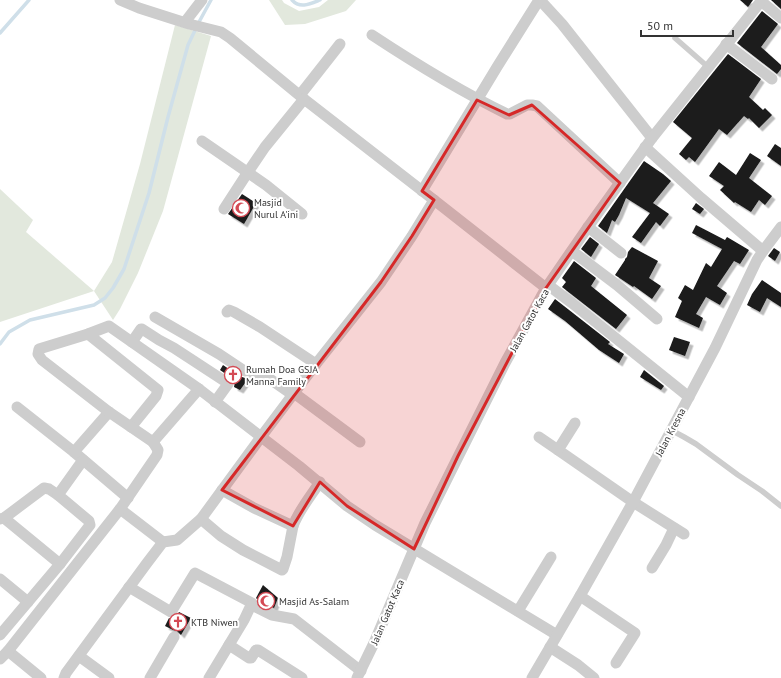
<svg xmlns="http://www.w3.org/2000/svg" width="781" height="678" viewBox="0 0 781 678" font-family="'PT Sans',sans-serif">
	<defs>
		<filter id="shadow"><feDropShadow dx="3.5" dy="3.5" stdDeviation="0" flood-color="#0004"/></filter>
	</defs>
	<rect width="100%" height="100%" fill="#fff"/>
	<!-- green -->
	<g fill="#e2e8dd">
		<path d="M269,0h13l2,3 15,8 20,-4 9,-7h28l-10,11 -41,13 -20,1z"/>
		<path d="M175,25l36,11 -48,175 -25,62 -18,36 -7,11 -19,-29 -94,31v-133l33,31 -7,12 68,59 18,-29 28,-98z"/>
	</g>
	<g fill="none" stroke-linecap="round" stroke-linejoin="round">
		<!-- stream -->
		<g stroke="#cfdfe9" stroke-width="3.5">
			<path d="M292,0c8,9 18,4 28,0"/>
			<path d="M0,33l29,-33"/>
			<path d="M0,344l9,-12 21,-12 64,-15 11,-7 8,-10 11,-19 25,-76 19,-76 20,-72 11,-23 12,-22"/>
		</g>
	</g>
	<!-- building -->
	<g fill="#1a1a1a" filter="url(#shadow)">
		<path d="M740,0h13l-5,7z"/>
		<path d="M771,0h10v9z"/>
		<path d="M762,11l16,13 -17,23 20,18v4l-4,5 -40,-31z"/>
		<path d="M728,54l33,25 -12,18 14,13 2,-2 7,7 -13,13 -10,-10 -1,1 -4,-3 -17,19 -8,-6 -24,33 -6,-5 -3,3 -7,-6 13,-16 -19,-16z"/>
		<path d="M775,144l6,4v18l-14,-10z"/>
		<path d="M750,153l11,7 -12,18 23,18 -7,9 -6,-5 -8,12 -16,-10 -1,1 -14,-13 4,-4 -15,-10 10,-14 17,13z"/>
		<path d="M644,161l19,13 8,7 -18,22 16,11 -9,12 -4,-4 -15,21 -9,-6 18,-24 -24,-15 -7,17 -4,7 -3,-2 -5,13 -9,-7z"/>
		<path d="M242,194l14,9 -12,21 -16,-10z"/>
		<path d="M696,203l8,6 -4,5 -8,-5z"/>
		<path d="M696,225l29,15 2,-3 22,13 -9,14 -6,-3 -17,25 10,7 -7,12 -14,-8 -10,17 7,4 -4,10 -24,-11 7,-16 -4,-3 7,-13 8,5 13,-27 5,4 11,-18 -30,-16z"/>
		<path d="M590,237l9,7 -8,13 -10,-8z"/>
		<path d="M632,247l26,14 -9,17 12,8 -9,13 -18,-13 -1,1 -18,-12 10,-15v-1l2,-2 1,-5z"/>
		<path d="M774,248l6,4 -5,9 -7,-5z"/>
		<path d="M574,261l22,17 -5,8 36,29 -11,14 -54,-42 4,-5 -4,-4z"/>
		<path d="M762,280l19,13v14l-14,-9 -7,14 -13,-7 5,-11z"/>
		<path d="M555,299l55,43 -2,2 16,10 -5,9 -20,-13 -34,-29 -17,-12z"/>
		<path d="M674,337l16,5 -5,14 -16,-6z"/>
		<path d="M223,365l16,11 9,3 -8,11 -6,-3 1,-5 -2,-3 -13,-9z"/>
		<path d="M644,370l20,16 -3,4 -21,-13z"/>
		<path d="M263,585l15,13 -4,10 -16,-8 -2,-2z"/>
		<path d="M179,612l12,6 -10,17 -4,-4 -4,-1 -8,-4 4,-8 2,1 4,-1z"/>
	</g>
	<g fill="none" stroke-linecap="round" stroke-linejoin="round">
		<!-- lane -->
		<g stroke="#cdcdcd" stroke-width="5.5">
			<path d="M675,38l33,29"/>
			<path d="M671,430l13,7 12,7 42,31 24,16 19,15"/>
		</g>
		<!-- street -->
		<g stroke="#cdcdcd" stroke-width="11">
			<path d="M120,0l19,8 50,16 32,8 9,6 74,61 130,101 112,88"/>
			<path d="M540,0l22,24 90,114"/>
			<path d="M761,1l20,17"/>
			<path d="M185,22l17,-22"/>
			<path d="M372,35c44,29 88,56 135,79h3l17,-9h5l5,1 83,77"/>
			<path d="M726,44l46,35"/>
			<path d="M300,95l33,-42 7,-9"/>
			<path d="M202,141l64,44 36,29"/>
			<path d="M645,147l56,51 62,53"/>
			<path d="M422,191l75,-124 42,-67"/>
			<path d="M224,209l24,-37 17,-25 39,-48"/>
			<path d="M588,227l33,26"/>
			<path d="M572,251l45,34 40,34"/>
			<path d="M548,285l24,18 117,94"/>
			<path d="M227,312l2,-2 5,2 26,15 56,37"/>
			<path d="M155,317l64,37 24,16 27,9 23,16"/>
			<path d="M88,334l70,56 -2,6 -25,31"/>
			<path d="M132,342l9,-13h1l17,11 15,8 52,34 2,2 -13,18"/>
			<path d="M294,393l66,49"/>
			<path d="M17,407l57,45"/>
			<path d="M109,412l-35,40 54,46"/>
			<path d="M575,423l-17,27 75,52 51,32"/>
			<path d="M539,437l19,13"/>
			<path d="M153,442l46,-53"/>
			<path d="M222,490l32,18 39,18"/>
			<path d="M120,509l43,33"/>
			<path d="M4,518l56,46"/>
			<path d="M0,519l4,-1 40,-30 5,1 9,6"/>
			<path d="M201,519l20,17 22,14 39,20 1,-1 4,-12 6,-31c6,-16 17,-29 27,-44"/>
			<path d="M652,568l14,-23 8,-17"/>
			<path d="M0,579l28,23"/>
			<path d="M129,587l42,25 24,-39 57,30 -8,17 -35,58"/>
			<path d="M580,596l55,37 -19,30"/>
			<path d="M252,605l20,10 22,4 67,52"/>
			<path d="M518,611l33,-54"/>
			<path d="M0,635l60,-71 30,-39 -1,-4 -31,-26 25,-35"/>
			<path d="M229,645l20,13h2l5,-8h2l44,28"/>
			<path d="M550,647l28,18 16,13"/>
			<path d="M8,651l33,27"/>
			<path d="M79,656l30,22"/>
			<path d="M0,659l8,-8 112,-142 37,-54 1,-5 -5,-8 -44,-30 -67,-52 -4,-6 1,-5 49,-15 21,-8 90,63 100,77 48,40 28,19 182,110"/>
			<path d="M64,678l2,-5 81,-110 16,-21 14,-2 24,-21 60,-82 33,-44 22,-29 65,-82 31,-46 22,-36"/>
			<path d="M150,678l24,-41"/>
			<path d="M357,678l17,-35 51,-120 80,-160 41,-75 42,-61 64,-89 110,-138"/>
			<path d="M532,678l48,-82 53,-94 82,-154 42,-88 6,-9 18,-24"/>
		</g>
	</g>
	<!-- marked area -->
	<path fill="#d62828" fill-opacity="0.2" stroke="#d62828" stroke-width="3" stroke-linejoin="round" d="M477,100l32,15 23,-10 88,78 -74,105 -88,168 -44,93 -67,-43 -27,-24 -27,44 -71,-36 159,-208 31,-46 22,-36 -12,-9z"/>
	<!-- icons -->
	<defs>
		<g id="mosque-ring" transform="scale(0.9)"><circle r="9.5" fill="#fff" stroke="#d44a54" stroke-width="1.5"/><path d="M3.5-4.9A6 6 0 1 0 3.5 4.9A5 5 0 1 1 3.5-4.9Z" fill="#d44a54"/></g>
		<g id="church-ring" transform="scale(0.9)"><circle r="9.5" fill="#fff" stroke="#d44a54" stroke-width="1.5"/><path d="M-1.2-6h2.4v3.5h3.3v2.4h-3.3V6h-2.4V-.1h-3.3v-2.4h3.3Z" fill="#d44a54"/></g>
	</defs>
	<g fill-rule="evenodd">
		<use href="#mosque-ring" x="241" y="208"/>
		<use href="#church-ring" x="233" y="375"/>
		<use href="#mosque-ring" x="266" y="601"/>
		<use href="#church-ring" x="178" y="622"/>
	</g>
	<g text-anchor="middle" stroke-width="4" stroke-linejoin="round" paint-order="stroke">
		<!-- poi labels -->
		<g font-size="10" fill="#333" stroke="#fff" text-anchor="start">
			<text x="254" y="206">Masjid<tspan x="254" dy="12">Nurul A'ini</tspan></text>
			<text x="246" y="373">Rumah Doa GSJA<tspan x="246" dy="12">Manna Family</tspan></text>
			<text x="279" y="605">Masjid As-Salam</text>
			<text x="191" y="626">KTB Niwen</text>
		</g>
		<!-- street labels -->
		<g font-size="10" fill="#333" stroke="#fff">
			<text transform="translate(529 320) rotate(-61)" y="4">Jalan Gatot Kaca</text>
			<text transform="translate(670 432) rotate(-62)" y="4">Jalan Kresna</text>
			<text transform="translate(387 612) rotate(-67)" y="4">Jalan Gatot Kaca</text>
		</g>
	</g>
	<!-- scale -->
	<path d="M641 30v6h92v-6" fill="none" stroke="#333333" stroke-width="2"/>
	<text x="647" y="30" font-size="12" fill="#333333" stroke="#ffffff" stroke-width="3" paint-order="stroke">50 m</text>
</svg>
